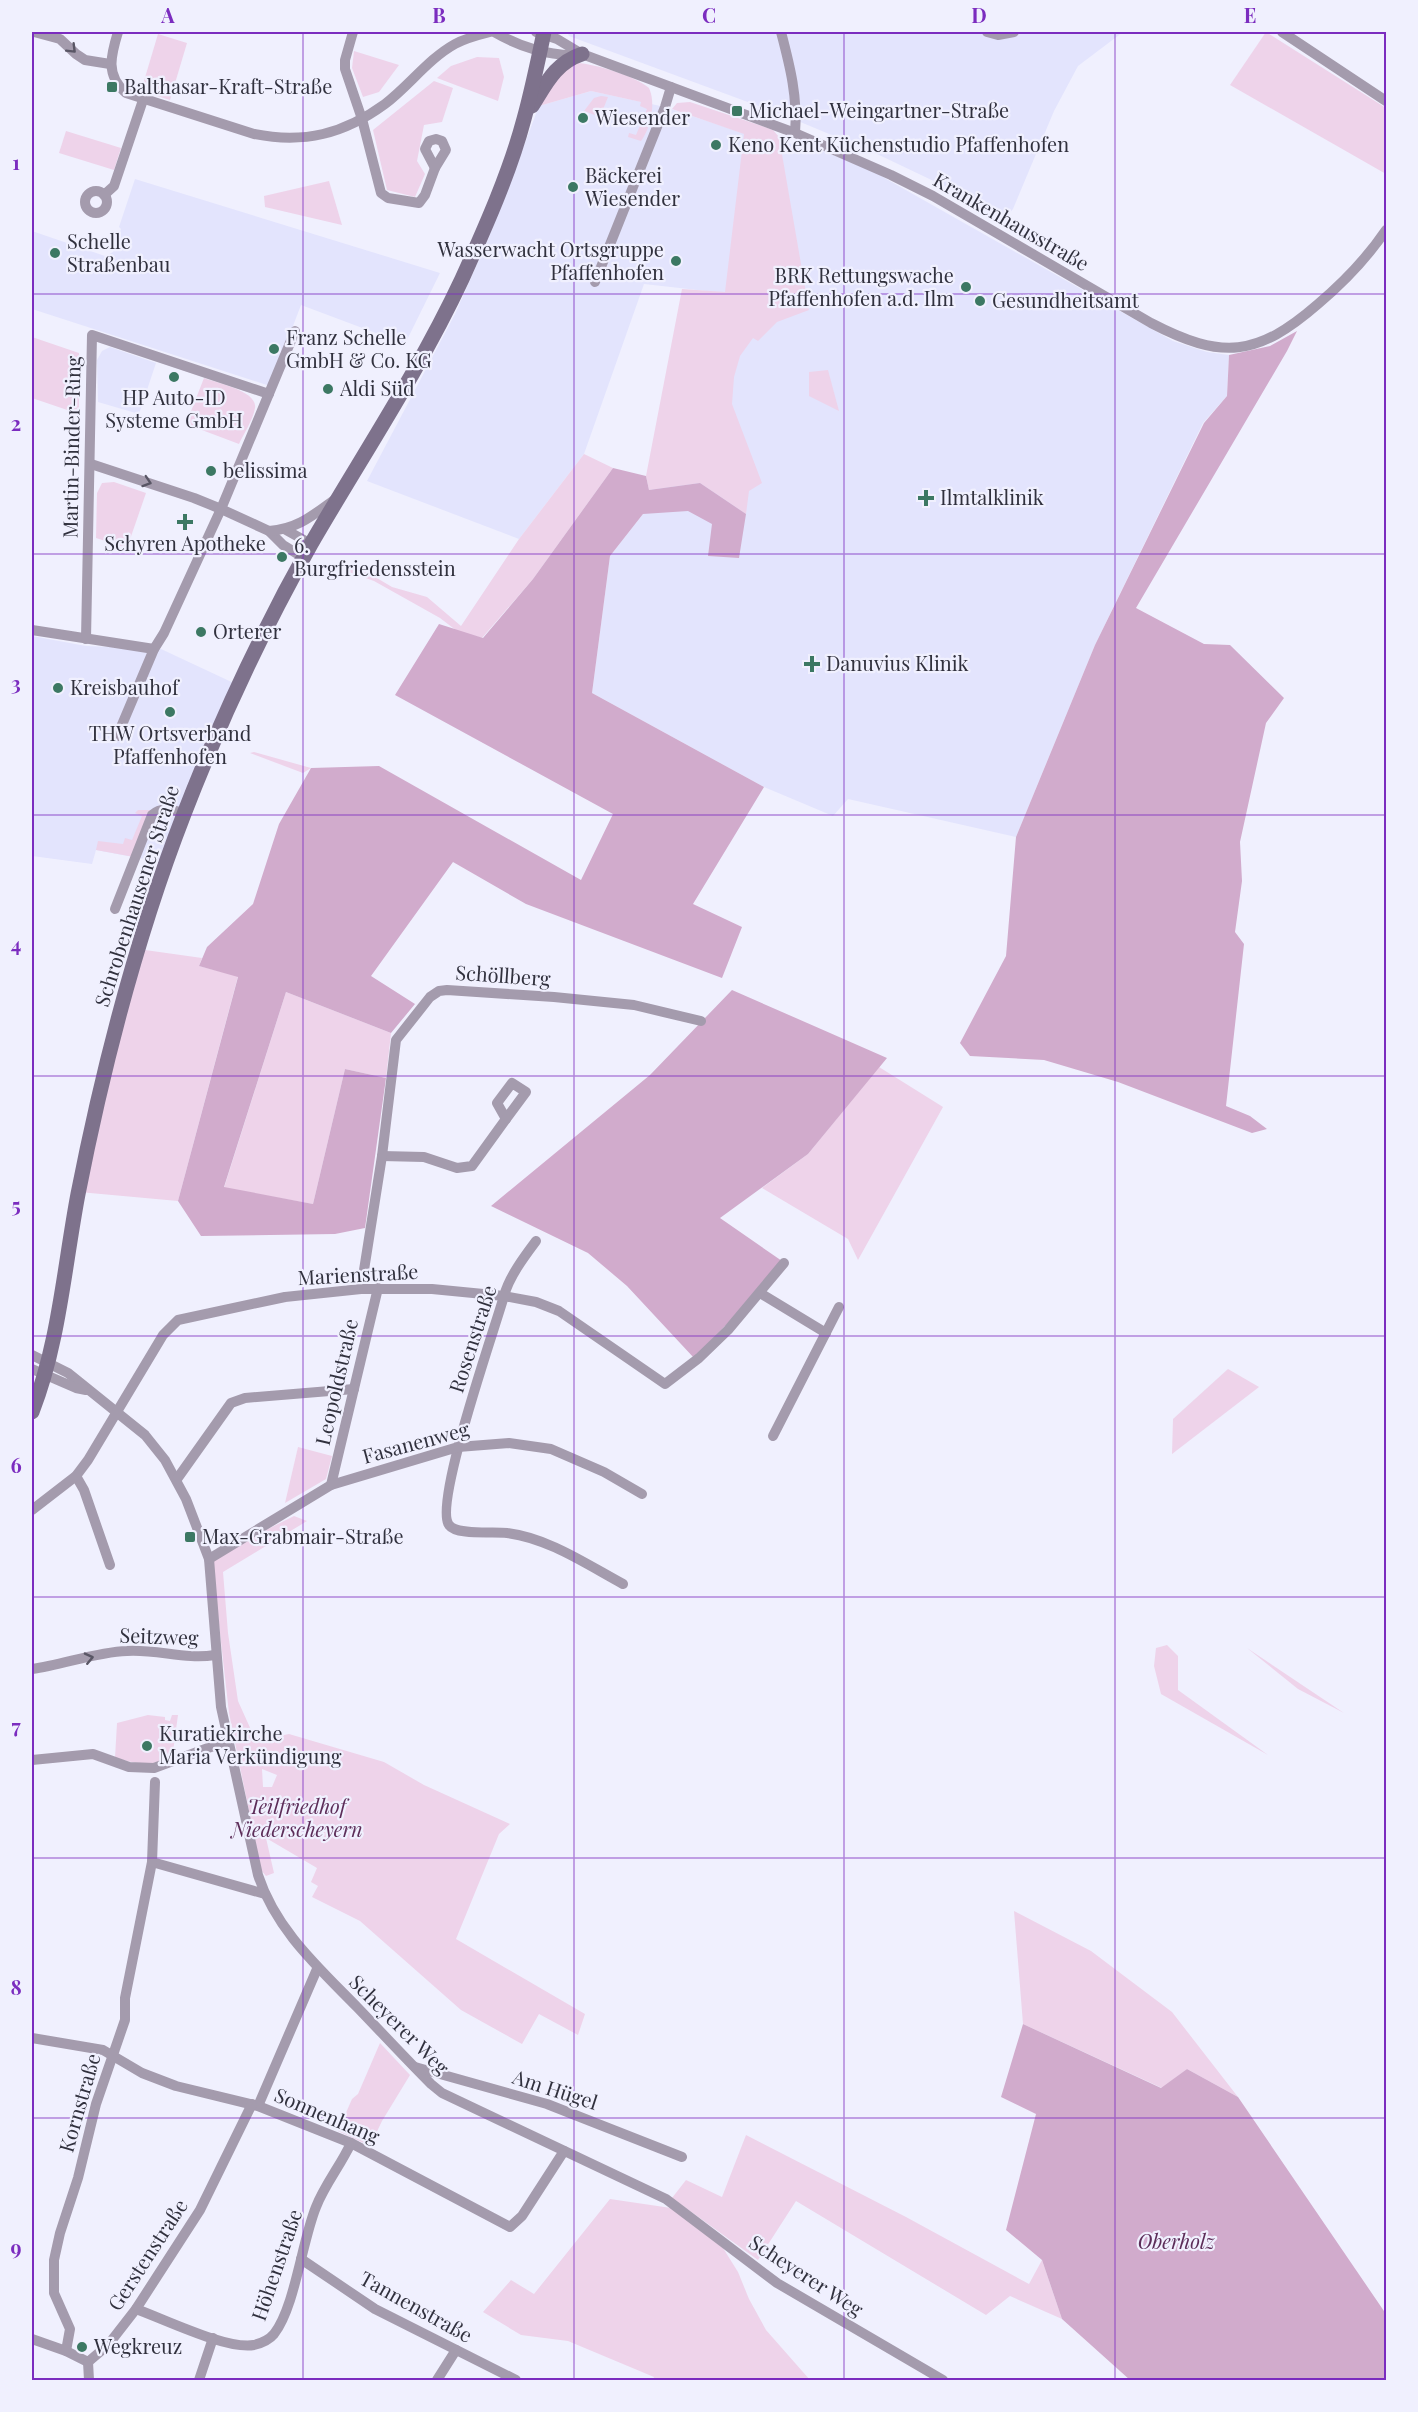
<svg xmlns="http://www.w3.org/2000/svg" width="1418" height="2412" viewBox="0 0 1418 2412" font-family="'Playfair Display',serif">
	<rect width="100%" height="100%" fill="#f0f0fe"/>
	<!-- built -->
	<g fill="#e3e4fd">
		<path d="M567,32h556l-45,34 -24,45 -41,98 -6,7 -130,-62 -91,-38 -217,-80z"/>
		<path d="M591,91l74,16 105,35 40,3 64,27 299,169 34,11 22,3 -2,41 -24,27 -108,222 -79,192 -168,-38 -15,17 -69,-29 -172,-94 18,-137 33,-42 81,-221 -80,-9 -60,170 -65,85 -152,-58 88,-167 34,-77 50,-131z"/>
		<path d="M135,179l305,94 -35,71 -104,-39 -31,81 -238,-77v-78l73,25 8,-4 8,-23 -2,-2z"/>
		<path d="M110,347l46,16 -17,51 -41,-12 -1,-42 5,-9z"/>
		<path d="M32,636l54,10 75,3 77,36 -72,178 -70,-13 -4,14 -60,-8z"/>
	</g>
	<!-- green -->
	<g fill="#eed3ea" fill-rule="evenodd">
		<path d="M1266,32l120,76v66l-156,-89z"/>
		<path d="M158,34l29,9 -17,57 -29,-9z"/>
		<path d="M354,51l45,14 -20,27 -16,5 -11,-29z"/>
		<path d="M477,57l22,1 5,19 -6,24 -61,-23 14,-12z"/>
		<path d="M577,63c19,1 58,13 72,25 7,15 2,40 -8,53l-13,-4 1,-4 7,2 11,-26 -7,-3 1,-4 -50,-11 -52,15 19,-33z"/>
		<path d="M434,81l19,7 -11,34 -18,3 -7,36 8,13 -10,23 -28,-7 -14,-60z"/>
		<path d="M601,96l7,1 -8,20 -16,-6 10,-13z"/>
		<path d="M690,102l72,24 11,4 6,7 30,173 -32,12 -19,19 -5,-3 -13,18 -6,21 -2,27 30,79 -13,8 -3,23 -46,-31 -51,7 -3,-14 36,-187 43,3 19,-158 -72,-25 5,-6z"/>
		<path d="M66,131l55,17 -7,22 -55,-17z"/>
		<path d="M329,181l13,44 -77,-18 -1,-11z"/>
		<path d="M32,337l47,16v61l-47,-16z"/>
		<path d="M828,370l11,41 -30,-15v-24z"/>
		<path d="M204,378c13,5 54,13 51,30 -2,12 -11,25 -16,36l-53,-20z"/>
		<path d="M584,454l29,14 -80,111 -51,59 -25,-7 -17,-13 -66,-37 -31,-11 17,-2 32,19 35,10 34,29 58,-87z"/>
		<path d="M114,482l32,11 -19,55 -31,-10 1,-45 5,-10z"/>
		<path d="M254,752l57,16 -8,5 -53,-20z"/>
		<path d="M138,810h13l-17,47 -38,-7 2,-9 25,3 2,-6 7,2 10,-24 -7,-3z"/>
		<path d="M138,949l64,9 -3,8 39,10 -60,225 -99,-9z"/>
		<path d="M286,992l105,41 -5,45 -41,-9 -32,135 -89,-16z"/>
		<path d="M879,1067l64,40 -85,153 -10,-21 -86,-51 46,-34z"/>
		<path d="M1228,1369l31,18 -87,67 1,-35z"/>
		<path d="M298,1447l34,9 -6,23 -41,24z"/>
		<path d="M294,1516l13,5 -84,51 5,61 10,68 18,40 33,-7 95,28 40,23 86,39 -11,10 -43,105 129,75 -7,21 -39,-21 -17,30 -61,-34 -101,-89 -48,-24 6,-11 -7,-4 6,-14 -51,-30 8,35 -8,3 -5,-6 -32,-157 -17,-151 26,-18zM262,1769l15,6 -5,12h-9z"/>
		<path d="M1167,1645l11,11v34l90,65 -107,-61 -7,-28 2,-18z"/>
		<path d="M1247,1648l97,65 -46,-24z"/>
		<path d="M148,1715l17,2v3l5,1 2,-6h6l-6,44c-23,7 -34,5 -57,-1l2,-35z"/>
		<path d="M1014,1911l77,40 81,61 66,85 -51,-28 -25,19 -139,-64z"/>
		<path d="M380,2043l30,32 -28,46 -12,25 -32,-15 14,-32 6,-5z"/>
		<path d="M746,2135l160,82 123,67 13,-24 20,59 -52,-23 -24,19 -190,-114 -38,59 -86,-62 14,-18 36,17z"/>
		<path d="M610,2199l61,9 52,40 15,24 11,27 17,31 44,50h-157l1,-3 -86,-36 -47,-6 -38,-23 28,-32 23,14z"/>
	</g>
	<!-- forest -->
	<g fill="#d1abcc">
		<path d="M1297,331l-10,20 -151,257 68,36 26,1 54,53 -18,25 -26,119 2,39 -7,51 9,12 -18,162 24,10 17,13 -15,4 -134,-51 -74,-22 -74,-4 -10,-13 46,-87 10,-119 79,-192 109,-222 23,-27 2,-41 41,-9z"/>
		<path d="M613,468l33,8 3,14 51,-7 46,31 -7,44 -31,-2 4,-32 -24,-13 -45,3 -33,42 -18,137 172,94 -71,117 49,23 -20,51 -196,-74 -73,-42 -82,114 44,28 -24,29 -105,-41 -62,195 89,17 32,-135 41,9 -21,150 -30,6 -134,2 -23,-35 60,-224 -39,-11 8,-19 46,-43 26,-80 32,-56 68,-2 202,114 32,-66 -218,-119 44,-71 44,14 50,-59z"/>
		<path d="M732,990l155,68 -79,96 -88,64 62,43 -22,29 -66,68 -67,-72 -39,-33 -97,-47 159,-131z"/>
		<path d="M1023,2024l138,64 26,-19 51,28 148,217v66h-256l-68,-61 -20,-59 -36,-30 30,-116 -35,-17z"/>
	</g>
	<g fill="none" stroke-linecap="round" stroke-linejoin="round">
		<!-- minor -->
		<g stroke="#a49bad" stroke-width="10">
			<path d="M34,32l26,7 16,15 9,6 25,4"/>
			<path d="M118,32c-7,23 -13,43 8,61l128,41c50,10 90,0 131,-30 24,-18 43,-45 70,-60 11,-6 23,-9 35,-12"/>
			<path d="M353,32l-8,28v9l17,50 19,74 7,5 31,5 6,-8 10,-27"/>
			<path d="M494,32c24,14 54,24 82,23"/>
			<path d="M536,32l21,7 25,15 213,79 96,42 42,21 218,127c71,37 106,34 167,-19 26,-22 49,-46 68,-74"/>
			<path d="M781,32c9,34 17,66 14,101"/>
			<path d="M987,32l11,3 16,-3"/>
			<path d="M1282,32l104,69"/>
			<path d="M436,139l6,2 4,9 -11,18 -10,-19 4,-8z"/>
			<circle cx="96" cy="202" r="11"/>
			<path d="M104,195l10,-9 29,-86"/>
			<path d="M595,282l70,-175 6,-20"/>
			<path d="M91,464l103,34 27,11 48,22 14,14 21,13"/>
			<path d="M286,530l25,14"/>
			<path d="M269,531c28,-2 43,-15 65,-31"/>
			<path d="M32,630l122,19"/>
			<path d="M86,639l6,-304 177,59"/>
			<path d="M119,736l2,-9 33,-78 10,-16 57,-124 74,-178"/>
			<path d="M115,909l37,-94c10,-9 20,-5 32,-2"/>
			<path d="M512,1083l14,9 -20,27 -9,-16z"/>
			<path d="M382,1156l42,1 33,11 15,-2 34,-47"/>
			<path d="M536,1241c-12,16 -27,36 -32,55 -9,32 -71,209 -55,229 8,11 44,6 58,8 41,5 79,31 116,51"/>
			<path d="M361,1289l21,-133 14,-116 34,-43 9,-6 8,-1 107,7 80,8 67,16"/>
			<path d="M760,1293l66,40"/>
			<path d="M32,1355l36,18 77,62 20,25 21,39 23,60 12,148 37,168c18,55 60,92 99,132 25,26 49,52 74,77l11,9 224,106 111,84 166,97"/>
			<path d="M32,1369l44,19 10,2"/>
			<path d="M773,1436l66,-129"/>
			<path d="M76,1476l8,14 26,75"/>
			<path d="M177,1479l54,-76 14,-5 109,-9"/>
			<path d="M331,1485l47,-197"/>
			<path d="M32,1510l44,-34 12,-16 75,-125 15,-15 107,-23 76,-8h71l72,7 32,6 23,9 106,73 34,-26 29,-28 56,-67"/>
			<path d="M209,1559l122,-74 127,-38 51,-4 42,6 53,23 38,22"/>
			<path d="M32,1669c31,-4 63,-17 95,-18 30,-2 59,9 88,4"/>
			<path d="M32,1760l61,-6 36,13 25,1 73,-27"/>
			<path d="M155,1782l-3,80 113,32"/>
			<path d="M32,2038l71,12 39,23 34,13 82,20 93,37 159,84 12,-11 42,-65"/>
			<path d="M415,2067l132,37 135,53"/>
			<path d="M258,2106l59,-137"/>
			<path d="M301,2259l74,50 141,71"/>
			<path d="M136,2309c28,10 91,41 118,36 8,-2 15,-5 20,-11 21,-27 28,-93 42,-127 9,-23 25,-42 35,-64"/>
			<path d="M32,2339l34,12 22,11"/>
			<path d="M66,2351l4,-22 -16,-36v-33l6,-27 18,-55 18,-74 29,-84v-22l27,-136"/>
			<path d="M88,2362l20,-17 28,-36 64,-99 52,-106"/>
			<path d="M88,2362l1,18"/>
			<path d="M199,2380l14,-42"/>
			<path d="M437,2380l19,-30"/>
		</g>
		<!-- secondary -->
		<g stroke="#7e728c" stroke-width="15">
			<path d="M532,106c14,-22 23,-43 50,-52"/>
			<path d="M32,1412c27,-69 32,-144 46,-218 25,-127 59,-259 106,-380 36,-93 78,-183 127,-270 51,-88 108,-173 151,-265 23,-51 48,-107 62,-160 8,-29 14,-58 20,-87"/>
		</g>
	</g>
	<!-- one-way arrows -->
	<defs><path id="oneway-chevron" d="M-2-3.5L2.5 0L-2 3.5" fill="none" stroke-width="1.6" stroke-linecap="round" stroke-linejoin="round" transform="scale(1.5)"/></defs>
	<g stroke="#595665">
		<use href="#oneway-chevron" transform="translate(72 49) rotate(45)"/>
		<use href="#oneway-chevron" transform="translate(147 482) rotate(18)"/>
		<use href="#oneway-chevron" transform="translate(89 1658) rotate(-13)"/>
	</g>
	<!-- grid -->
	<path fill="none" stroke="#7b2cbf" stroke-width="1.5" stroke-opacity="0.55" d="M303,32v2348M574,32v2348M844,32v2348M1115,32v2348M32,294h1354M32,554h1354M32,815h1354M32,1076h1354M32,1336h1354M32,1597h1354M32,1858h1354M32,2118h1354"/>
	<!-- markers -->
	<g fill="#3c7863" stroke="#f0f0fe" stroke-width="2">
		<rect x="106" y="81" width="12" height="12" rx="3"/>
		<rect x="731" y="105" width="12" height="12" rx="3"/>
		<circle cx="583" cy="118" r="6"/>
		<circle cx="716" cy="145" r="6"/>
		<circle cx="573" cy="187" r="6"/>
		<circle cx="55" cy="253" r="6"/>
		<circle cx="676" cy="261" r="6"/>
		<circle cx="966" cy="287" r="6"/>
		<circle cx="980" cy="301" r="6"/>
		<circle cx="274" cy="349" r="6"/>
		<circle cx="174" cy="377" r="6"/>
		<circle cx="328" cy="389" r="6"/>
		<circle cx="211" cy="471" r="6"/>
		<path d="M923 489h6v6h6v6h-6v6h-6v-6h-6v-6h6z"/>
		<path d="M182 513h6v6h6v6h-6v6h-6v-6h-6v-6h6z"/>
		<circle cx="282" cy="557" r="6"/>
		<circle cx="201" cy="632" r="6"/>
		<path d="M809 655h6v6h6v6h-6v6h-6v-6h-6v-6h6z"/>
		<circle cx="58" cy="688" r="6"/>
		<circle cx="170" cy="712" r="6"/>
		<rect x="184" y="1531" width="12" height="12" rx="3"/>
		<circle cx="147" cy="1746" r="6"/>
		<circle cx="82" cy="2347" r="6"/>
	</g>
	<g text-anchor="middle" stroke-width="4.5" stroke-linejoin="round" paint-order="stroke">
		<!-- poi labels -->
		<g font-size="20" fill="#31313e" stroke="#f0f0fe" text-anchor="start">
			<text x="124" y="94">Balthasar-Kraft-Straße</text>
			<text x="749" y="118">Michael-Weingartner-Straße</text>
			<text x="595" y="125">Wiesender</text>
			<text x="728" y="152">Keno Kent Küchenstudio Pfaffenhofen</text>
			<text x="585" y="183">Bäckerei<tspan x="585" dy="23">Wiesender</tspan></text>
			<text x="67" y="249">Schelle<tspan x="67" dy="23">Straßenbau</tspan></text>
			<text x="664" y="257" text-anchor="end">Wasserwacht Ortsgruppe<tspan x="664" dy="23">Pfaffenhofen</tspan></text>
			<text x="954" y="283" text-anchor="end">BRK Rettungswache<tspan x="954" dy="23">Pfaffenhofen a.d. Ilm</tspan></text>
			<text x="992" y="308">Gesundheitsamt</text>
			<text x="286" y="345">Franz Schelle<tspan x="286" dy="23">GmbH &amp; Co. KG</tspan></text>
			<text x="340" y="396">Aldi Süd</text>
			<text x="174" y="405" text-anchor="middle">HP Auto-ID<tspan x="174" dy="23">Systeme GmbH</tspan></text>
			<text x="223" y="478">belissima</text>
			<text x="940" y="505">Ilmtalklinik</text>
			<text x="185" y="551" text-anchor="middle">Schyren Apotheke</text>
			<text x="294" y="553">6.<tspan x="294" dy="23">Burgfriedensstein</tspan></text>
			<text x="213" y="639">Orterer</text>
			<text x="826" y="671">Danuvius Klinik</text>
			<text x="70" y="695">Kreisbauhof</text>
			<text x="170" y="741" text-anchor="middle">THW Ortsverband<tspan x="170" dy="23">Pfaffenhofen</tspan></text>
			<text x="202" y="1544">Max-Grabmair-Straße</text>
			<text x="159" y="1741">Kuratiekirche<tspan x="159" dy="23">Maria Verkündigung</tspan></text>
			<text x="94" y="2354">Wegkreuz</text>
		</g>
		<!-- street labels -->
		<g font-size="20" fill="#31313e" stroke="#f0f0fe">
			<text transform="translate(1011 222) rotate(30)" y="7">Krankenhausstraße</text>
			<text transform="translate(72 447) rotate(-89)" y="7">Martin-Binder-Ring</text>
			<text transform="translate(137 896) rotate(-72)" y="7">Schrobenhausener Straße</text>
			<text transform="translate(503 976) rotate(4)" y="7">Schöllberg</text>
			<text transform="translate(358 1275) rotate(-3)" y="7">Marienstraße</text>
			<text transform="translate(473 1339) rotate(-72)" y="7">Rosenstraße</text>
			<text transform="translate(337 1382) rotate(-77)" y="7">Leopoldstraße</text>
			<text transform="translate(416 1443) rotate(-15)" y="7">Fasanenweg</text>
			<text transform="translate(159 1637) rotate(2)" y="7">Seitzweg</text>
			<text transform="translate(399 2025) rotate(45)" y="7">Scheyerer Weg</text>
			<text transform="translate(555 2090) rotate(18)" y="7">Am Hügel</text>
			<text transform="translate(80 2103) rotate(-74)" y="7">Kornstraße</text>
			<text transform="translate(327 2116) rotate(23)" y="7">Sonnenhang</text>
			<text transform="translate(148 2255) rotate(-57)" y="7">Gerstenstraße</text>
			<text transform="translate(277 2265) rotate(-71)" y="7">Höhenstraße</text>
			<text transform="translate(806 2276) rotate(33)" y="7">Scheyerer Weg</text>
			<text transform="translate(416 2307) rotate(29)" y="7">Tannenstraße</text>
		</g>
		<!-- park labels -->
		<g font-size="20" font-style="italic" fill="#5c2d59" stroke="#f0f0fe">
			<text x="297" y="1814">Teilfriedhof<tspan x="297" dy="23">Niederscheyern</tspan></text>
			<text x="1176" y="2249">Oberholz</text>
		</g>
	</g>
	<!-- border -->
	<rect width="1418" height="2412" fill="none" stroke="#f0f0fe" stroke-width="66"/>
	<rect x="33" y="33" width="1352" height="2346" fill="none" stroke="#7b2cbf" stroke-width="2"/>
	<g font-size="20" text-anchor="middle" font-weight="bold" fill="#7b2cbf">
		<text x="168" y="23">A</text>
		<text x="439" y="23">B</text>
		<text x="709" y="23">C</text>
		<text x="979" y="23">D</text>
		<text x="1250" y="23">E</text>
		<text x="16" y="170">1</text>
		<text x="16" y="431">2</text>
		<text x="16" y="691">3</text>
		<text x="16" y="952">4</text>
		<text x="16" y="1213">5</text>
		<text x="16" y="1473">6</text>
		<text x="16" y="1734">7</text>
		<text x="16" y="1995">8</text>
		<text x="16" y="2255">9</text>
	</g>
</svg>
